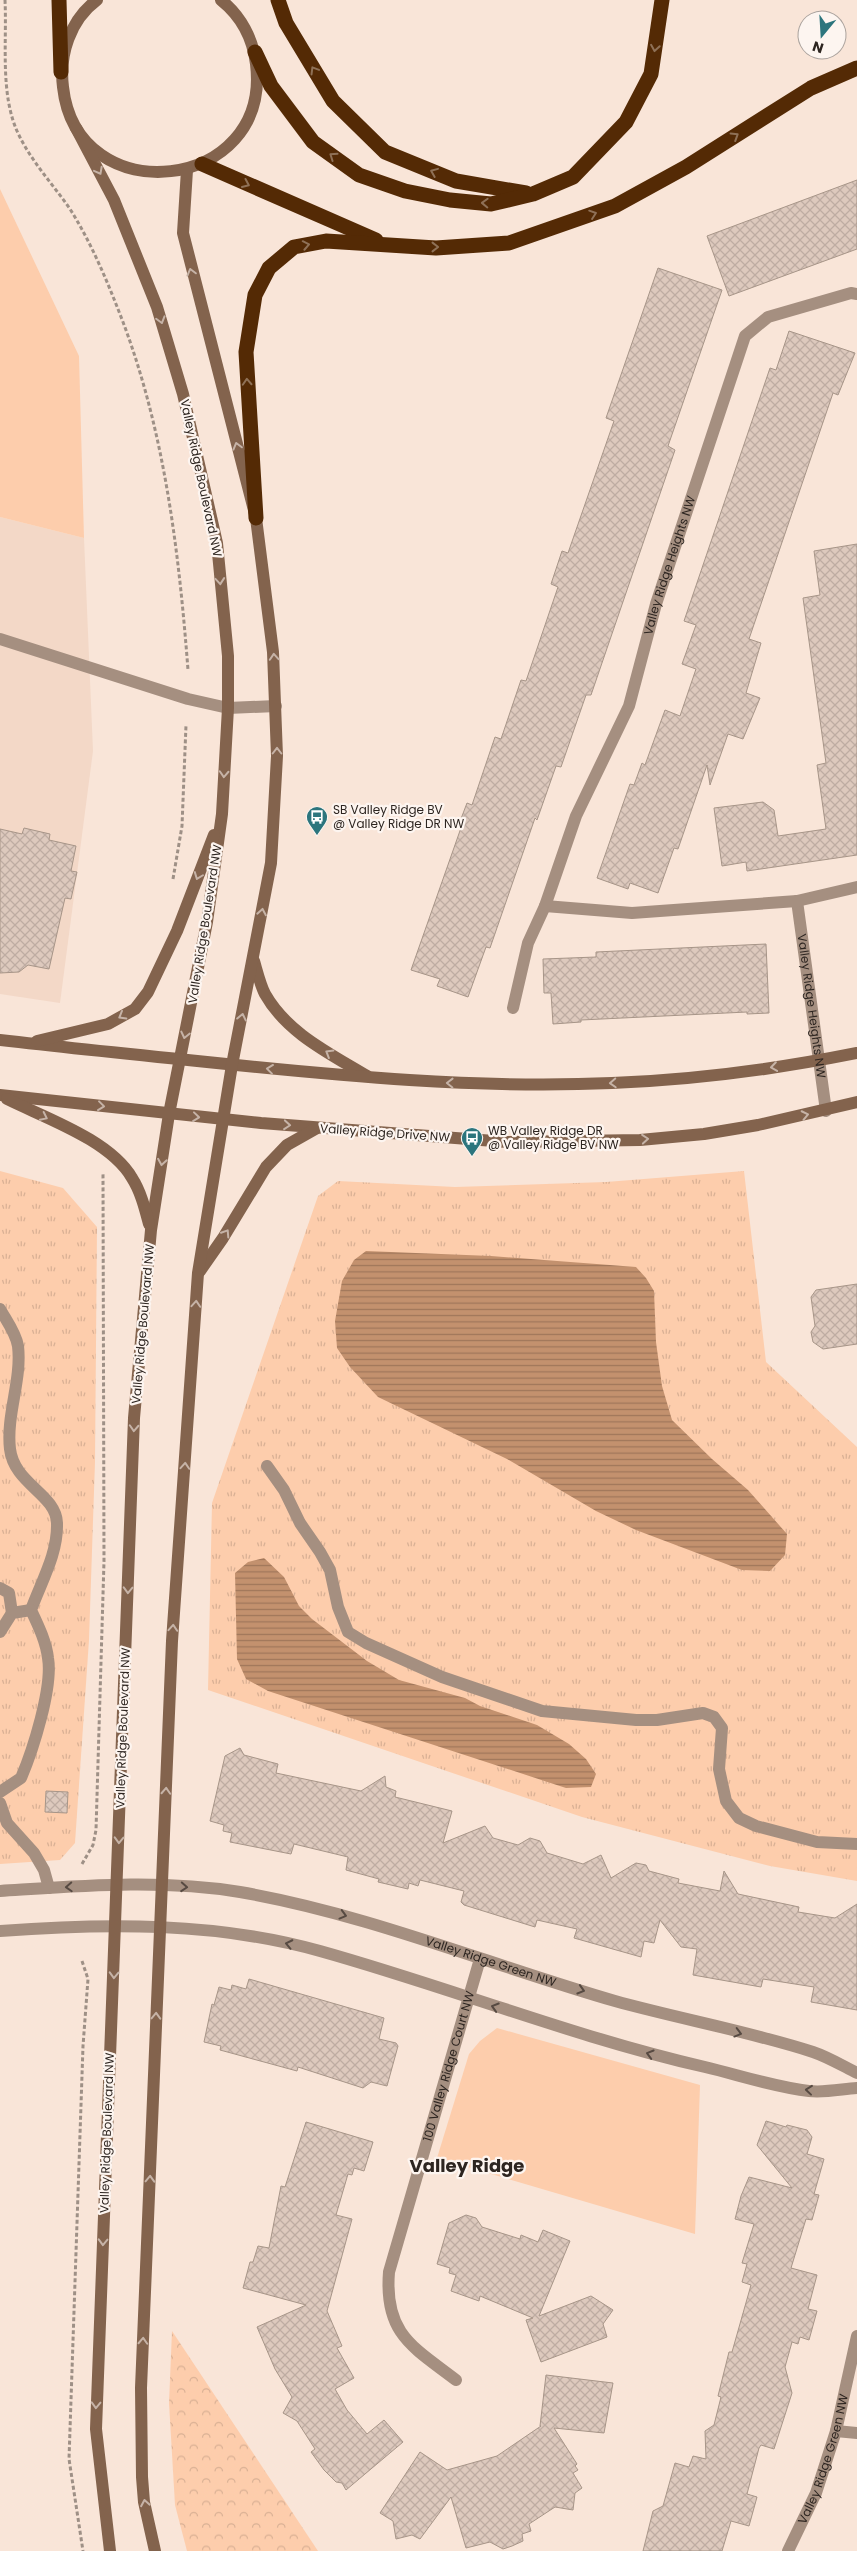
<svg xmlns="http://www.w3.org/2000/svg" width="857" height="2551" viewBox="0 0 857 2551" font-family="Poppins,sans-serif">
	<defs>
		<pattern id="grass-tufts" width="24" height="20" patternUnits="userSpaceOnUse" patternTransform="scale(1.25)"><rect width="24" height="20" fill="#fdcdac"/><path d="M3 7l-1-3M5 7V3M7 7l1-3M15 17l-1-3M17 17v-4M19 17l1-3" fill="none" stroke="#d9b094"/></pattern>
		<pattern id="forest-crowns" width="20" height="18" patternUnits="userSpaceOnUse" patternTransform="scale(1.25)"><rect width="20" height="18" fill="#fdcdac"/><path d="M2 6a3 3 0 1 1 6 0M12 15a3 3 0 1 1 6 0" fill="none" stroke="#d9b094"/></pattern>
		<pattern id="water-rules" width="6" height="5" patternUnits="userSpaceOnUse" patternTransform="scale(1.25)"><rect width="6" height="5" fill="#c3916e"/><path d="M0 2.5h6" fill="none" stroke="#9f765a"/></pattern>
		<pattern id="building-cross-hatch" width="8" height="8" patternUnits="userSpaceOnUse" patternTransform="scale(1.25)"><rect width="8" height="8" fill="#ddc9bd"/><path d="M0 0l8 8M0 8l8-8" fill="none" stroke="#beaca2"/></pattern>
	</defs>
	<rect width="100%" height="100%" fill="#f9e5d8"/>
	<!-- built -->
	<path fill="#f3d8c7" d="M0,517l84,21 9,213 -33,252 -60,-9z"/>
	<!-- grass -->
	<g fill="url(#grass-tufts)">
		<path d="M0,1171l63,17 34,39 -2,235 -6,178 -14,203 -15,17 -60,4z"/>
		<path d="M744,1171l22,191 91,85v434l-87,-15 -188,-49 -374,-127 4,-187 106,-307 20,-15 117,6 151,-5z"/>
	</g>
	<!-- forest -->
	<path fill="url(#forest-crowns)" d="M172,2331l146,220h-131l-12,-46 -6,-102z"/>
	<!-- park -->
	<g fill="#fdcdac">
		<path d="M0,189l79,167 5,182 -84,-21z"/>
		<path d="M497,2028l203,57 -5,149 -258,-76 32,-104 11,-13z"/>
	</g>
	<!-- water -->
	<g fill="url(#water-rules)">
		<path d="M366,1251l125,5 145,11 10,11 8,13 2,51 6,44 10,34 40,39 36,31 39,44 -2,21 -15,16 -28,-1 -106,-40 -40,-19 -89,-52 -129,-62 -28,-30 -13,-19 -2,-27 7,-40 12,-21z"/>
		<path d="M264,1558l20,19 15,29 13,13 55,42 32,19 66,18 15,8 57,19 32,19 17,15 10,15 -5,13 -25,1 -298,-97 -22,-12 -9,-20 -2,-86 13,-11z"/>
	</g>
	<!-- building -->
	<g fill="url(#building-cross-hatch)" stroke="#a79588">
		<path d="M857,180v69l-128,47 -22,-60z"/>
		<path d="M658,268l64,22 -54,156 7,4 -84,245h-5l-25,72 -5,-1 -19,54 -2,-2 -45,130 -4,-1 -18,50 -31,-11 3,-7 -29,-9 51,-145 -3,-1 8,-21 5,2 23,-68 6,2 20,-59 5,1 32,-94 -7,-3 11,-33 6,2 46,-132 -8,-3z"/>
		<path d="M789,331l66,22 -17,42 -5,-2 -84,246 12,4 -15,50 14,5 -17,41 -15,-5 -18,51 -3,-20 -29,84 -4,-1 -16,45 -28,-10 -2,6 -31,-11 33,-94 4,1 8,-22 3,2 20,-55 15,6 16,-47 -14,-5 14,-39 -12,-4 86,-253 6,2z"/>
		<path d="M857,544v311l-110,16 -1,-9 -24,4 -8,-58 49,-6 11,8 4,26 48,-7 -9,-64 9,-2 -23,-165 17,-3 -6,-44z"/>
		<path d="M24,828l26,6 -1,6 27,6 -5,25 6,1 -6,27 -6,-1 -16,71 -21,-4 -9,7 -19,1v-144l22,5z"/>
		<path d="M766,944l3,69 -22,1v-2l-166,8v2l-28,2 -2,-31h-7l-1,-34 53,-2v-5z"/>
		<path d="M857,1284v60l-34,5 -10,-7 -2,-10 4,-6 -4,-29 5,-7z"/>
		<path d="M240,1748l4,7 34,9 -2,9 85,18 24,-15 1,11 10,4 -1,6 57,14 -9,32 42,-17 8,12 25,7 12,-7 10,3 7,12 36,11 18,-9 10,23 25,-15 10,2 3,6 30,8 -1,4 42,8 4,-20 14,23 61,13 -1,5 37,6 22,-14v106l-46,-8 3,-15 -51,-8 -2,8 -68,-12 4,-26 -16,-2 -21,-27 -6,23 -10,-2 -3,16 -67,-19 3,-9 -40,-9 -2,7 -71,-22 -3,-3 3,-11 -44,-11 -2,6 -9,-3 -1,6 -30,-7 1,-3 -33,-9 2,-13 -54,-13 -3,10 -61,-12 2,-9 -9,-2 1,-6 -14,-4 15,-65z"/>
		<path d="M46,1791l22,1 -1,21 -22,-1z"/>
		<path d="M249,1979l135,39 -5,21 17,4 2,3 -11,40 -16,-4 -8,6 -65,-21 -1,4 -77,-21 1,-4 -17,-4 8,-38 2,1 5,-18 12,3 1,-5 14,4z"/>
		<path d="M766,2121l20,6 1,-2 20,5 5,7 -5,17 17,5 -10,35 5,1 -7,25 -6,-1 -15,49 26,7 -9,34 9,2 -8,29 -9,-3 -2,7 -6,-2 -7,25 7,26 -18,56 -13,-4 -2,3 -12,46 10,3 -8,29 -18,-5 -9,30h-79l10,-40 10,-5 12,-43 14,4 4,-11 13,3 -1,-28 9,-6 7,-28 -3,-1 11,-44h3l19,-67 -9,-3 5,-18 -5,-1 12,-39 -19,-5 6,-23 8,-19 43,11 -35,-43z"/>
		<path d="M306,2122l67,20 -9,29 -10,-3 -2,7 -4,-1 -12,41 16,4 -25,92 15,35 -5,2 17,30 -19,11 12,21 20,24 17,-14 19,22 -57,48 -4,-7 -6,-1 -12,-12 -13,-18 4,-3 -18,-28 -14,-8 9,-16 -17,-28 -18,-42 49,-22 -63,-17 7,-26h3l5,-16 11,2 12,-62 4,1z"/>
		<path d="M466,2215l10,3 6,9 38,12 1,-4 17,7 5,-12 27,11 -31,75 52,-20 22,14 -10,14 4,13 -66,25 -15,-42 7,-2 -53,-22 -1,5 -28,-10 5,-16 -7,-2 1,-5 -13,-4 12,-41z"/>
		<path d="M546,2375l67,8 -9,50 -50,-5 23,36 -2,2 3,4 -5,3 9,15 -7,5 -2,17 -18,-3 -26,17 2,7 -9,3 1,7 -11,5 -9,3 -13,-7 -24,6 -15,-51 -31,42 -8,-4 -16,4 -3,-18 -13,-8 40,-61 27,18 50,-14 44,-30h-1z"/>
	</g>
	<g fill="none" stroke-linecap="round" stroke-linejoin="round">
		<!-- path -->
		<g stroke="#9e9086" stroke-width="3" stroke-dasharray="4 2.5" stroke-linecap="butt">
			<path d="M5,0c2,42 -5,92 12,131 13,29 35,52 53,78 22,35 38,74 53,113 42,112 56,231 65,348"/>
			<path d="M173,879l9,-53 4,-101"/>
			<path d="M82,1864l11,-19 3,-15 8,-269 -1,-388"/>
			<path d="M82,1961l6,18 -5,67 -14,413 14,92"/>
		</g>
		<!-- lane -->
		<g stroke="#a58f80" stroke-width="12">
			<path d="M0,639l188,60 40,9 48,-2"/>
			<path id="s1" d="M797,901l29,210"/>
			<path d="M545,906l87,7 165,-12 60,-14"/>
			<path id="s2" d="M513,1008l15,-65 17,-37 31,-90 53,-110 27,-102 89,-268 23,-19 83,-24 6,1"/>
			<path d="M0,1309c6,11 16,24 18,37 4,34 -12,69 -8,103 4,35 46,45 47,74 1,31 -16,59 -26,87 7,15 15,31 17,48 5,29 -15,92 -27,120l-21,14"/>
			<path d="M267,1466l17,24 16,33 20,29 10,18 8,37 10,25 18,11 76,34 100,34 94,9h21l46,-7 11,4 8,11 -3,41 7,32 13,17 17,8 61,16 40,2"/>
			<path d="M0,1588l9,5 3,20"/>
			<path d="M0,1632l12,-19 19,-3"/>
			<path d="M0,1803l7,20 27,30 10,17 5,18"/>
		</g>
		<!-- street -->
		<g stroke="#a58f80" stroke-width="12">
			<path id="s3" d="M0,1891c80,-5 160,-12 240,1 128,22 250,73 375,109 65,18 133,30 198,51 15,5 30,14 44,21"/>
			<path d="M0,1931c106,-8 217,-9 320,20 129,36 254,86 385,116 34,8 69,20 104,24 15,2 33,-2 48,-3"/>
			<path id="s4" d="M456,2380c-43,-33 -72,-46 -67,-108l91,-313"/>
			<path d="M836,2431l21,2"/>
			<path id="s5" d="M788,2551l28,-58 20,-62 21,-95"/>
		</g>
		<!-- secondary -->
		<g stroke="#83634d" stroke-width="12">
			<path d="M97,0c-27,20 -38,55 -34,87 14,127 209,105 193,-23 -3,-25 -15,-48 -35,-64"/>
			<path d="M76,128l38,72 43,107 26,87 34,149 11,113v52l-6,106 -15,108 -38,192 -18,116 -17,188 -38,1011 14,122"/>
			<path d="M254,961c3,10 6,23 11,33 22,39 64,59 102,82"/>
			<path d="M0,1040c69,8 138,15 207,22 135,14 270,27 405,21 82,-3 165,-14 245,-30"/>
			<path d="M37,1041l71,-17 27,-15 13,-17 29,-61 37,-96"/>
			<path d="M0,1095l261,28 246,19 133,-2 64,-6 54,-9 99,-23"/>
			<path d="M7,1099c38,19 103,41 125,79 9,14 13,31 17,46"/>
			<path d="M200,1271l23,-33 43,-71 21,-22 30,-17"/>
			<path d="M155,2551l-11,-49 -2,-25 -1,-89 31,-747 26,-368 34,-208 39,-202 6,-107 -4,-104 -17,-134 -73,-285 4,-63"/>
		</g>
		<!-- highway -->
		<g stroke="#542a05" stroke-width="15">
			<path d="M59,0l2,72"/>
			<path d="M278,0l8,23 47,78 52,51 71,29 70,12"/>
			<path d="M255,52l16,34 42,56 46,33 46,16 45,9 41,4 42,-10 40,-17 53,-55 25,-48 11,-74"/>
			<path d="M202,164l174,76"/>
			<path d="M256,518l-10,-166 9,-57 14,-27 25,-21 32,-6 110,7 73,-5 106,-37 71,-39 125,-79 46,-20"/>
		</g>
	</g>
	<!-- one-way arrows -->
	<defs><path id="oneway-chevron" d="M-2-3.5L2.5 0L-2 3.5" fill="none" stroke-width="1.6" stroke-linecap="round" stroke-linejoin="round" transform="scale(1.25)"/></defs>
	<g stroke="#8f7157">
		<use href="#oneway-chevron" transform="translate(655 48) rotate(99)"/>
		<use href="#oneway-chevron" transform="translate(314 70) rotate(-121)"/>
		<use href="#oneway-chevron" transform="translate(735 136) rotate(-32)"/>
		<use href="#oneway-chevron" transform="translate(333 156) rotate(-145)"/>
		<use href="#oneway-chevron" transform="translate(434 172) rotate(-158)"/>
		<use href="#oneway-chevron" transform="translate(246 184) rotate(24)"/>
		<use href="#oneway-chevron" transform="translate(485 203) rotate(-178)"/>
		<use href="#oneway-chevron" transform="translate(593 214) rotate(-19)"/>
		<use href="#oneway-chevron" transform="translate(306 245) rotate(-11)"/>
		<use href="#oneway-chevron" transform="translate(435 247)"/>
		<use href="#oneway-chevron" transform="translate(247 382) rotate(-93)"/>
	</g>
	<g stroke="#c6b3a7">
		<use href="#oneway-chevron" transform="translate(99 171) rotate(62)"/>
		<use href="#oneway-chevron" transform="translate(191 272) rotate(-105)"/>
		<use href="#oneway-chevron" transform="translate(161 320) rotate(74)"/>
		<use href="#oneway-chevron" transform="translate(237 446) rotate(-105)"/>
		<use href="#oneway-chevron" transform="translate(220 581) rotate(85)"/>
		<use href="#oneway-chevron" transform="translate(274 657) rotate(-94)"/>
		<use href="#oneway-chevron" transform="translate(277 751) rotate(-90)"/>
		<use href="#oneway-chevron" transform="translate(224 774) rotate(93)"/>
		<use href="#oneway-chevron" transform="translate(198 876) rotate(111)"/>
		<use href="#oneway-chevron" transform="translate(262 912) rotate(-80)"/>
		<use href="#oneway-chevron" transform="translate(122 1016) rotate(150)"/>
		<use href="#oneway-chevron" transform="translate(242 1017) rotate(-78)"/>
		<use href="#oneway-chevron" transform="translate(185 1035) rotate(103)"/>
		<use href="#oneway-chevron" transform="translate(329 1053) rotate(-149)"/>
		<use href="#oneway-chevron" transform="translate(774 1067) rotate(172)"/>
		<use href="#oneway-chevron" transform="translate(270 1069) rotate(-173)"/>
		<use href="#oneway-chevron" transform="translate(450 1083) rotate(-179)"/>
		<use href="#oneway-chevron" transform="translate(613 1083) rotate(177)"/>
		<use href="#oneway-chevron" transform="translate(101 1106) rotate(7)"/>
		<use href="#oneway-chevron" transform="translate(805 1115) rotate(-12)"/>
		<use href="#oneway-chevron" transform="translate(44 1117) rotate(26)"/>
		<use href="#oneway-chevron" transform="translate(196 1117) rotate(6)"/>
		<use href="#oneway-chevron" transform="translate(287 1125) rotate(5)"/>
		<use href="#oneway-chevron" transform="translate(645 1139) rotate(-5)"/>
		<use href="#oneway-chevron" transform="translate(162 1162) rotate(99)"/>
		<use href="#oneway-chevron" transform="translate(226 1233) rotate(-57)"/>
		<use href="#oneway-chevron" transform="translate(196 1304) rotate(-86)"/>
		<use href="#oneway-chevron" transform="translate(134 1428) rotate(93)"/>
		<use href="#oneway-chevron" transform="translate(185 1466) rotate(-86)"/>
		<use href="#oneway-chevron" transform="translate(128 1590) rotate(92)"/>
		<use href="#oneway-chevron" transform="translate(173 1628) rotate(-86)"/>
		<use href="#oneway-chevron" transform="translate(166 1791) rotate(-87)"/>
		<use href="#oneway-chevron" transform="translate(119 1840) rotate(92)"/>
		<use href="#oneway-chevron" transform="translate(114 1975) rotate(92)"/>
		<use href="#oneway-chevron" transform="translate(156 2016) rotate(-88)"/>
		<use href="#oneway-chevron" transform="translate(150 2179) rotate(-88)"/>
		<use href="#oneway-chevron" transform="translate(103 2242) rotate(92)"/>
		<use href="#oneway-chevron" transform="translate(143 2341) rotate(-87)"/>
		<use href="#oneway-chevron" transform="translate(96 2405) rotate(92)"/>
		<use href="#oneway-chevron" transform="translate(145 2503) rotate(-100)"/>
	</g>
	<g stroke="#574a42">
		<use href="#oneway-chevron" transform="translate(69 1887) rotate(177)"/>
		<use href="#oneway-chevron" transform="translate(184 1887) rotate(4)"/>
		<use href="#oneway-chevron" transform="translate(343 1915) rotate(15)"/>
		<use href="#oneway-chevron" transform="translate(289 1944) rotate(-168)"/>
		<use href="#oneway-chevron" transform="translate(581 1990) rotate(17)"/>
		<use href="#oneway-chevron" transform="translate(495 2007) rotate(-163)"/>
		<use href="#oneway-chevron" transform="translate(738 2033) rotate(15)"/>
		<use href="#oneway-chevron" transform="translate(650 2054) rotate(-164)"/>
		<use href="#oneway-chevron" transform="translate(809 2090) rotate(-174)"/>
	</g>
	<!-- icons -->
	<defs>
		<g id="bus-pin" transform="scale(1.125)"><path d="M0 17L-7.5 6A9.5 9.5 0 1 1 7.5 6Z" fill="#2c757d" stroke="#fdf5f0"/><path d="M-5-6H5V4H4V6H2V4H-2V6H-4V4H-5ZM-3.5-4V0h7V-4ZM-3.5 1.2v1.5H-2V1.2ZM2 1.2v1.5H3.5V1.2Z" fill="#fff"/></g>
	</defs>
	<g fill-rule="evenodd">
		<use href="#bus-pin" x="317" y="817"/>
		<use href="#bus-pin" x="472" y="1138"/>
	</g>
	<g text-anchor="middle" stroke-width="4.5" stroke-linejoin="round" paint-order="stroke">
		<!-- street labels -->
		<g font-size="12" fill="#2d2520" stroke="#fdf5f0">
			<text transform="translate(201 478) rotate(78)" y="4">Valley Ridge Boulevard NW</text>
			<text dy="4" stroke="none"><textPath href="#s2" startOffset="471">Valley Ridge Heights NW</textPath></text>
			<text transform="translate(205 924) rotate(-81)" y="4">Valley Ridge Boulevard NW</text>
			<text dy="4" stroke="none"><textPath href="#s1" startOffset="106">Valley Ridge Heights NW</textPath></text>
			<text transform="translate(385 1133) rotate(4)" y="4">Valley Ridge Drive NW</text>
			<text transform="translate(143 1324) rotate(-85)" y="4">Valley Ridge Boulevard NW</text>
			<text transform="translate(123 1728) rotate(-88)" y="4">Valley Ridge Boulevard NW</text>
			<text dy="4" stroke="none"><textPath href="#s3" startOffset="501">Valley Ridge Green NW</textPath></text>
			<text dy="4" stroke="none"><textPath href="#s4" startOffset="350">100 Valley Ridge Court NW</textPath></text>
			<text transform="translate(107 2133) rotate(-88)" y="4">Valley Ridge Boulevard NW</text>
			<text dy="4" stroke="none"><textPath href="#s5" startOffset="99">Valley Ridge Green NW</textPath></text>
		</g>
		<!-- poi labels -->
		<g font-size="12" fill="#2d2520" stroke="#fdf5f0" text-anchor="start">
			<text x="333" y="814">SB Valley Ridge BV<tspan x="333" dy="14">@ Valley Ridge DR NW</tspan></text>
			<text x="488" y="1135">WB Valley Ridge DR<tspan x="488" dy="14">@ Valley Ridge BV NW</tspan></text>
		</g>
		<!-- district labels -->
		<g font-size="18" font-weight="bold" fill="#2d2520" stroke="#fdf5f0">
			<text x="467" y="2172">Valley Ridge</text>
		</g>
	</g>
	<!-- north arrow -->
	<g transform="translate(822 35) rotate(198)"><circle r="24" fill="#fdf5f0" stroke="#aaa29d"/>
	<path d="M0-4L9 19L0 12L-9 19Z" fill="#2c757d"/>
	<text y="-8" font-size="14" font-weight="bold" text-anchor="middle" fill="#2d2520">N</text>
	</g>
</svg>
